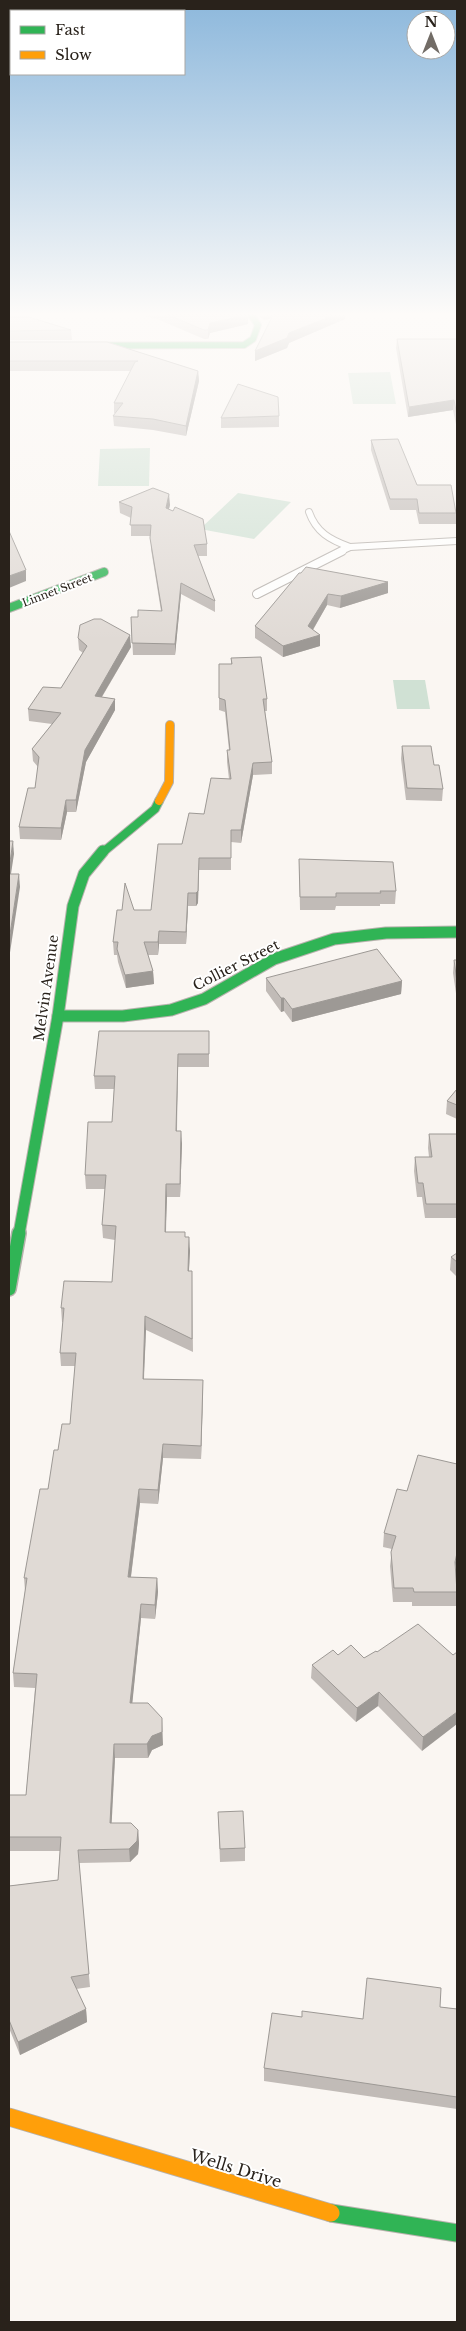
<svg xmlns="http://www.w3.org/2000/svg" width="466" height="2331" viewBox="0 0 466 2331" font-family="'Libre Baskerville',serif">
	<rect width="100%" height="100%" fill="#faf6f2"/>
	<!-- green -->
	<g fill="#d0e1d4">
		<path d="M390,372l6,32h-43l-5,-31z"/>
		<path d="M150,448l-1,38h-51l2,-37z"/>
		<path d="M238,493l53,9 -37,37 -54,-10z"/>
		<path d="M393,680h32l5,29h-33z"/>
	</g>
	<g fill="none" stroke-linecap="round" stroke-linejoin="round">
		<!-- lane-far1 casing -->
		<g stroke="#b7b2ad" stroke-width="8">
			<g id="lane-far1">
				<path d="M309,512c7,20 21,28 41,35"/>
				<path d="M339,552l11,-5 107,-6"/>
			</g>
		</g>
		<!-- lane casing -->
		<g stroke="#b7b2ad" stroke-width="10">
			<path id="lane" d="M257,594l85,-43"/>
		</g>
		<!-- fast-far4 casing -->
		<g stroke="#b7b2ad" stroke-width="8">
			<path id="fast-far4" d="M9,346l235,-1 9,-6 5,-14 -7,-10"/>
		</g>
		<!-- fast-far3 casing -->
		<g stroke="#b7b2ad" stroke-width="10">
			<g id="fast-far3">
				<path d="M9,608l95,-36"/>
				<path d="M102,853l53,-44 4,-8"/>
			</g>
		</g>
		<!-- fast-far2 casing -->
		<g stroke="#b7b2ad" stroke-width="13">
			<g id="fast-far2">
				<path d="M58,1016h65l48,-6 33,-11 70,-40 60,-20 52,-6 71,-1"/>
				<path d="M19,1234l39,-218 15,-110 11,-32 19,-23"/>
			</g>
		</g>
		<!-- fast-far1 casing -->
		<g stroke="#b7b2ad" stroke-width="16">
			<path id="fast-far1" d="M9,1289l10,-56"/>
		</g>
		<!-- fast casing -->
		<g stroke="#b7b2ad" stroke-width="19">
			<path id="fast" d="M331,2213l126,20"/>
		</g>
		<!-- slow-far1 casing -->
		<g stroke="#b7b2ad" stroke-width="10">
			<path id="slow-far1" d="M159,801l10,-19 1,-57"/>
		</g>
		<!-- slow casing -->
		<g stroke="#b7b2ad" stroke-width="19">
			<path id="slow" d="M9,2117l322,96"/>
		</g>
		<!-- lane-far1 -->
		<use href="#lane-far1" stroke="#fefefd" stroke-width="6"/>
		<!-- lane -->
		<use href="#lane" stroke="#fefefd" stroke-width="8"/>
		<!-- fast-far4 -->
		<use href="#fast-far4" stroke="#30b455" stroke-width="6"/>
		<!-- fast-far3 -->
		<use href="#fast-far3" stroke="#30b455" stroke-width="8"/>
		<!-- fast-far2 -->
		<use href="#fast-far2" stroke="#30b455" stroke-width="11"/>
		<!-- fast-far1 -->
		<use href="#fast-far1" stroke="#30b455" stroke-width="13"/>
		<!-- fast -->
		<use href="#fast" stroke="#30b455" stroke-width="17"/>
		<!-- slow-far1 -->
		<use href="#slow-far1" stroke="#ff9f0a" stroke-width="8"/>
		<!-- slow -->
		<use href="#slow" stroke="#ff9f0a" stroke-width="17"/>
	</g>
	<!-- wall -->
	<g fill="#c1bbb7">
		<path d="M139,315h109v9l-38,9 -2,6h-4l-47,-20z"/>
		<path d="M259,315h86v4l-56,24 -2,5 -32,13v-10l16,-33 -7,2z"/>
		<path d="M9,317l62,13 1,10h-63v1z"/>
		<path d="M397,339h60v90l-4,-19 -45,7 -12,-69z"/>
		<path d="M9,342h98l91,29 1,10 -13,55 -33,-6 -39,-4 -1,-10 3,-3h-2v-10l17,-32h-122z"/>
		<path d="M279,416v11l-58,1v-10z"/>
		<path d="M371,440l46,45 39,28v11h-37l-3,-14h-26l-19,-60z"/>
		<path d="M119,502l51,3 -1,4 38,35v12h-9l17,45v11l-34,-18 -6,61h-42l-2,-38h7l23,-6 -10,-62v-13h-20v-18l-11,-5z"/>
		<path d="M299,573l89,9v11l-48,15 -13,-3 -14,25 7,5v11l-37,11 -28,-19v-12z"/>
		<path d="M78,638l53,9 -29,50 13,2v11l-29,52 -10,50h-9l-6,28 -41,-1 -1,-12 16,-39 3,-21 -5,-6 -1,-12 20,-25 -23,-3 -1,-12 33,-21 22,-35 -4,-3z"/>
		<path d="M231,658l36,41v12h-2l7,51v12l-19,1 -12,68 -10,-1v28h-32l-1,33 -2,3h-8l-2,38h-27l-1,11h-10l5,16 1,13 -28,4 -8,-26 -1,-7h-3l-1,-13 21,-32h17l31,-66 47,-65 -2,-17v-12h2l-4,-38 -6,-2v-46h12z"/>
		<path d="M402,746l32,19 9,24 -1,12 -36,-1 -5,-41z"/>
		<path d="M299,859l97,32 -1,13h-15v2h-44l-1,4h-35z"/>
		<path d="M454,960h3v40l-4,-27z"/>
		<path d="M266,978l136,3 -1,13 -109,28 -8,-11 -3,1 -15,-21z"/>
		<path d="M209,1031v36h-31l-1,64 5,13 -2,53h-13l-1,35 19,5 5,14 -1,20h3l1,81 -47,-22 -2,49 59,1 -2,79 -38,-1 -5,46 -18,-1 -9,74 26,1 1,14 -3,27 -14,-1 -9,85 31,42 -11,5 -4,8h-33l-4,65 27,7 1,14 -1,10 -8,8 -51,1 11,124 -14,2 10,20 1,13 -67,33 -11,-27v-142l49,-6 2,-29h-51v-56h17l9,-107 -21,-1 -1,-14 12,-82 -1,-13 34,-128 12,-26 5,-58h-14l-1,-13 3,-31h-1l-1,-14 51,-26 3,-42 -12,-2 -1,-13 3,-36h-19l-1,-14 27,-53 2,-33h-19l-1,-13z"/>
		<path d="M457,1089v30l-11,-5 1,-13z"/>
		<path d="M429,1134h28v84h-32l-3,-21h-5l-3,-26 1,-14h14l-1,-9z"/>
		<path d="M457,1253v24l-7,-7 1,-13z"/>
		<path d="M407,1491l48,77 2,21 -1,17h-44v-4h-19l-3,-36 2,-17 -9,-2 1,-14z"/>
		<path d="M377,1652l76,3 -31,96 -44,-45 -22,16 -45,-44 1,-13 26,-10 26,3z"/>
		<path d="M218,1812l27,36v13l-25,1z"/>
		<path d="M440,2007l17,2v100l-193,-28v-13l38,-51 61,2z"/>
	</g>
	<!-- shaded-wall -->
	<g fill="#9d9995">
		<path d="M248,315v9l-38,9 -2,6v-9l2,-7z"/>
		<path d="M264,315h13v2l-13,3z"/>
		<path d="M334,315h11v4l-56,24 -2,5 -32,13v-10l34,-18z"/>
		<path d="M198,371l1,10 -13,55v-10z"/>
		<path d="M454,400l-1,10 -45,7 1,-10z"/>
		<path d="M169,494l1,11 -4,14v-11z"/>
		<path d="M26,570v11l-17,7v-12z"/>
		<path d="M388,582v11l-48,15 1,-12z"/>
		<path d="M181,583v11l-6,61v-11z"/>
		<path d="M328,594l-1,11 -19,33v-12z"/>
		<path d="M130,635l1,12 -36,61v-12z"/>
		<path d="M320,635v11l-37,11v-11z"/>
		<path d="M115,699v11l-29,52 -10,50v-12l9,-50z"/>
		<path d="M253,763v12l-12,68v-13z"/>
		<path d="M66,800l1,12 -6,28v-12z"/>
		<path d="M13,841l1,13 -5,33v-18z"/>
		<path d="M199,858l-1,45 -2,3v-13z"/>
		<path d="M19,874l1,13 -11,72v-18z"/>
		<path d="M188,893v13l-2,38v-12z"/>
		<path d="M159,931v13l-1,11v-13z"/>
		<path d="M153,971l1,13 -28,4 -1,-13z"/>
		<path d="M402,981l-1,13 -109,28v-13z"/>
		<path d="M281,998h3v13l-3,1z"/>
		<path d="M178,1054v13l-2,77v-13z"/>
		<path d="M181,1131l1,13 -2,53v-13z"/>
		<path d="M166,1184l1,13 -2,49v-14z"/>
		<path d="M189,1237l1,14 -2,34v-14z"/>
		<path d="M145,1316l1,14 -3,63v-14z"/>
		<path d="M203,1380v14l-2,65v-13z"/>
		<path d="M163,1444v14l-5,46v-14z"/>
		<path d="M139,1489l1,14 -11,88 -1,-14z"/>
		<path d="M457,1553v7l-4,16 2,-14z"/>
		<path d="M157,1578l1,14 -3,27v-14z"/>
		<path d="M141,1604v14l-10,98 -1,-13z"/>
		<path d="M379,1692l-1,14 -22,16 1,-14z"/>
		<path d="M457,1712v12l-35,27 1,-14z"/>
		<path d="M162,1718l1,27 -11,5 -4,8 -1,-14z"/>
		<path d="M114,1744l1,14 -4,78 -1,-13z"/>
		<path d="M138,1830l1,14 -1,10 -8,8 -1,-13z"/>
		<path d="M86,2009l1,13 -67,33 -2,-13z"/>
	</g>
	<!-- building -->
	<g fill="#e0dad5" stroke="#9d9995">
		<path d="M168,315h79l-37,8 -2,7h-4z"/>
		<path d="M273,315h61l-45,18 -2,5 -32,13z"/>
		<path d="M9,317h20l42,13 -62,1z"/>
		<path d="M397,339h60v77l-3,-16 -45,7z"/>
		<path d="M9,342h98l91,29 -12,55 -33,-7 -40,-3 10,-13h-9l21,-41 3,-1h-129z"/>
		<path d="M238,384l40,13 1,19 -58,2z"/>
		<path d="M398,439l19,46h34l5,28h-37l-2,-14h-27l-19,-59z"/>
		<path d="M153,488l16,6 -3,14 7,3 2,-4 28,12 4,25 -13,1 21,56 -34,-18 -6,61 -43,-1 -1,-26h7v-7l24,1 -12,-73 1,-13h-21l2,-18 -13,-5z"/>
		<path d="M9,531l17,39 -17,6z"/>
		<path d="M306,567l82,15 -47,14 -13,-2 -20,32 12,9 -37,11 -28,-20 44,-53h2z"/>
		<path d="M94,619h7l29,16 -35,61 20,3 -30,51 -9,50h-10l-5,28 -42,-1 9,-39h7l4,-31 -7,-8 29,-36 -33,-4 15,-22 18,1 26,-42 -9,-8 2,-13z"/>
		<path d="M261,657l6,42h-4l9,63 -19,1 -12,67h-10v28h-32l-1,33 -2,2h-8l-2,39 -27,-1 -1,11h-14l9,29 -28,4 -8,-26 1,-7h-5l4,-32h5l3,-27 9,27h17l7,-66h24l7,-31 15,1 7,-36 20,1 -4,-29h3l-5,-50 -6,-2v-34h13l-1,-6z"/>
		<path d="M402,746h29l3,19h5l4,24 -36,-1z"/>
		<path d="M9,841h4l-4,28z"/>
		<path d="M299,859l94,3 3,29h-16l1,2h-45v4h-36z"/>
		<path d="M9,874h10l-10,67z"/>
		<path d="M377,949l25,32 -110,28 -8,-11h-3l-15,-20z"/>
		<path d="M454,960h3v22z"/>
		<path d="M99,1031h110v23h-31l-2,77h5l-1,53h-14l-1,48h20v5h4l-1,34h4v68l-47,-23 -2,63 60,1 -2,66 -38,-2 -5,46 -19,-1 -11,88 29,1 -2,27 -14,-1 -11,99h18l14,15v14l-10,4 -5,8h-33l-4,79h21l7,7 -1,11 -8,8 -51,1 11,124 -18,3 15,32 -68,33 -9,-22v-134l49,-6 3,-43h-52v-42h17l11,-121 -24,-1 14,-95h-3l16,-89h8l6,-39h4l4,-26h8l6,-71h-16l4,-45h-3l3,-27 48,1 4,-56 -14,-1 4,-50h-21l3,-53h24l3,-46h-21z"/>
		<path d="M457,1089v16l-10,-4z"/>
		<path d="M429,1134h28v70h-31l-3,-21h-5l-3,-26h17z"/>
		<path d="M457,1253v9l-6,-5z"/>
		<path d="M418,1455l39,9v89l-2,9 2,30h-43l-1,-4h-19l-3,-36 5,-16 -12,-3 13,-44 10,2z"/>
		<path d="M418,1624l35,31 4,-3v60l-34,25 -44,-45 -22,16 -45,-43 21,-15 5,5 13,-10 13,13 12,-7 1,1z"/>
		<path d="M243,1811l2,37 -25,1 -2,-37z"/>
		<path d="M367,1978l74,10 -1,19 17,2v88l-193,-29 8,-55 30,4v-6l61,8z"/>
	</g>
	<!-- sky -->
	<linearGradient id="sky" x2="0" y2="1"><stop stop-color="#8db8dc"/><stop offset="0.49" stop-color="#fdfbf9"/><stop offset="1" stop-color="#fdfbf9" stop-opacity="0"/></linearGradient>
	<rect width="466" height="641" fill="url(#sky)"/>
	<g text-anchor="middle" stroke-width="4" stroke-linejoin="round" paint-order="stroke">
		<!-- far-street labels -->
		<g font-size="11" fill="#29221b" stroke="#fff">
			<text transform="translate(57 590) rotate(-21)" y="4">Linnet Street</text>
		</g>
		<!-- street labels -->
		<g font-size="14" fill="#29221b" stroke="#fff">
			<text transform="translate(236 965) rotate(-27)" y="5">Collier Street</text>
			<text transform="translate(46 988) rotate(-82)" y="5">Melvin Avenue</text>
		</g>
		<!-- near-street labels -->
		<g font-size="16" fill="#29221b" stroke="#fff">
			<text transform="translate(236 2168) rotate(17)" y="6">Wells Drive</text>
		</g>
	</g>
	<!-- border -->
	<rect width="466" height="2331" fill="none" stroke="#29221b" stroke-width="20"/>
	<!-- legend -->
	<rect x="10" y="10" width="175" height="65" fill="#ffffff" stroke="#a9a7a4"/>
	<rect x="20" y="26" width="25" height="8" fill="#30b455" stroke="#a9a7a4"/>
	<text x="55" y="35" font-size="15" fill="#29221b">Fast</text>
	<rect x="20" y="51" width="25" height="8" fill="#ff9f0a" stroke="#a9a7a4"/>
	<text x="55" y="60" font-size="15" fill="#29221b">Slow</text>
	<!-- north arrow -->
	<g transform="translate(431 35)"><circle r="24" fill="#ffffff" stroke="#a9a7a4"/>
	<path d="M0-4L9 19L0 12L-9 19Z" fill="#726c66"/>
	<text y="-8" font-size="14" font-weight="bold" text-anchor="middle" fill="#29221b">N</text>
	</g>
</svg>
